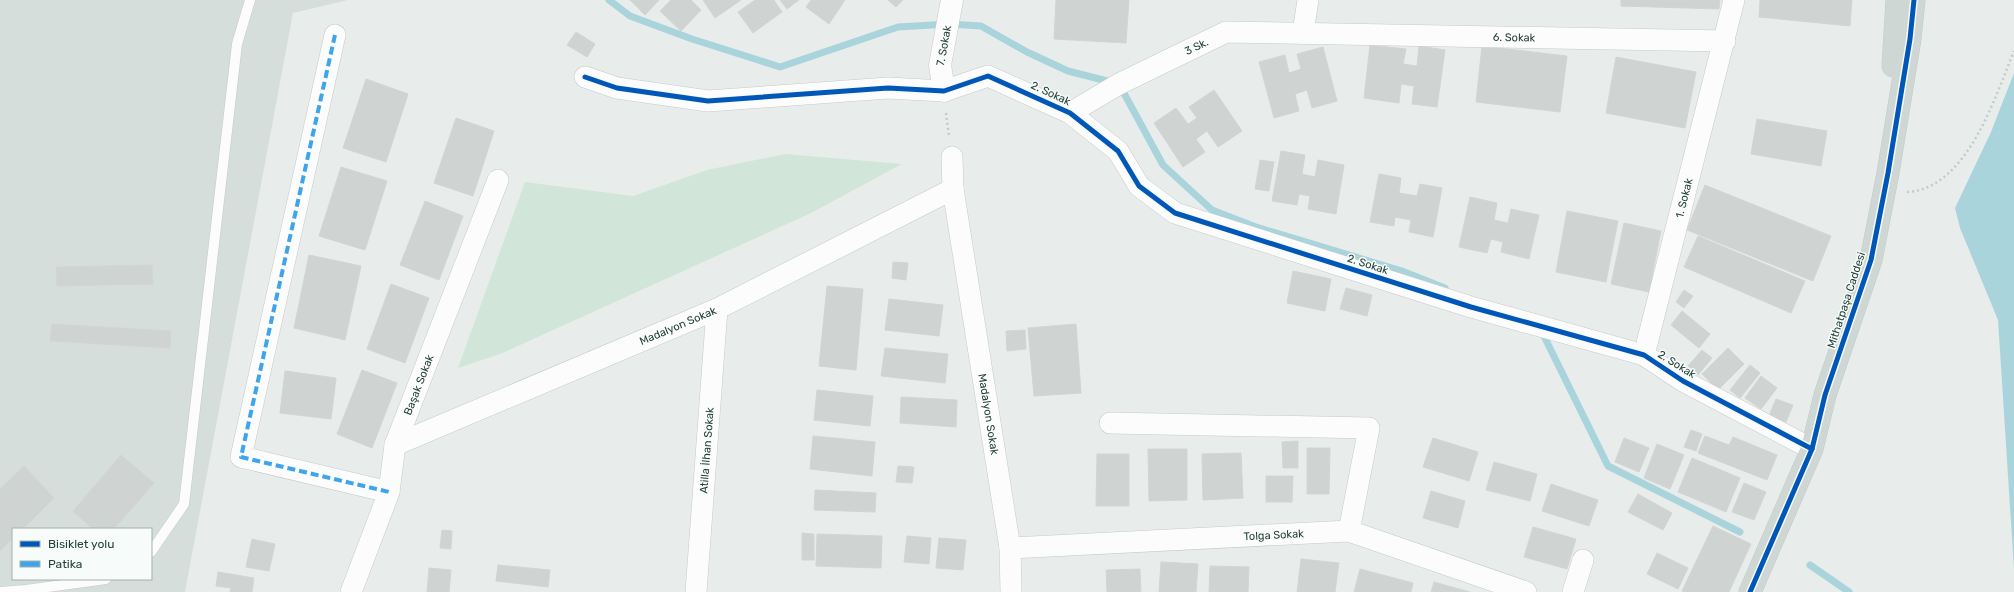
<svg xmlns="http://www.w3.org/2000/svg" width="2014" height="592" viewBox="0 0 2014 592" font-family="Rubik,sans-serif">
	<rect width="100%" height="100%" fill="#e8edeb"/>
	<!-- built -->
	<path fill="#d6dedb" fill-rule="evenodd" d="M0,0h348l-55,13 -108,579h-185zM13,529h138v50h-138z"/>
	<!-- green -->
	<path fill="#d1e6d8" d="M785,154l117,10 -93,50 -309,140 -42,14 67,-186 108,14 74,-26z"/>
	<!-- water -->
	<path fill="#a9d4db" d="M2014,73v496l-16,-249 -38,-92 -5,-20 36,-76z"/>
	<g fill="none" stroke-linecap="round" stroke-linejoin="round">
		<!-- stream -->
		<g stroke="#a9d4db" stroke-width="7">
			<path d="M609,0l21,16 62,23 88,28 118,-40 51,-3 32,2 46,26 41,19 51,13 44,81 49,45 44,17 146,44 43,17"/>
			<path d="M1541,330l67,136 132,66"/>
			<path d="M1810,565l39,27"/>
		</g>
	</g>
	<!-- building -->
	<g fill="#cfd4d2" stroke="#d1d6d4">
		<path d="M630,0h29l-14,15z"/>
		<path d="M671,0h20l10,10 -20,21 -21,-20z"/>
		<path d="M703,0h38l-26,18z"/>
		<path d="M755,0h19l8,12 -29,21 -15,-21z"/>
		<path d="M780,0h19l-12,9z"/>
		<path d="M811,0h34l-16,24 -23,-17z"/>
		<path d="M888,0h15l-7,7z"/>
		<path d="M1056,0h73l-3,43 -72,-4z"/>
		<path d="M1621,0h99l-1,9 -98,-3z"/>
		<path d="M1760,0h92l-2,26 -91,-9z"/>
		<path d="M576,32l19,12 -8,13 -20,-12z"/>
		<path d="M1370,45l36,4 -3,15 14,2 2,-20 26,4 -8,57 -25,-3 2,-18 -13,-2 -2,19 -35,-5z"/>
		<path d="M1482,46l85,10 -7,56 -84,-10z"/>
		<path d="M1323,47l14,54 -25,7 -5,-18 -12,4 4,17 -25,7 -15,-56 26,-7 4,18 12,-4 -4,-15z"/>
		<path d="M1616,57l80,15 -11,56 -79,-15z"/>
		<path d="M366,79l42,15 -22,68 -43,-14z"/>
		<path d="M1214,90l28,41 -24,16 -11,-16 -11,8 9,13 -22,15 -29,-44 22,-15 12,16 9,-6 -8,-11z"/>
		<path d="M456,118l38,13 -21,65 -39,-13z"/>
		<path d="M1757,119l70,12 -6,35 -70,-12z"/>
		<path d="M1281,151l24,4 -3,19 13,3 3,-17 26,5 -8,49 -28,-5 2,-13 -11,-2 -2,11 -25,-4z"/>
		<path d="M1260,160l14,2 -5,29 -14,-2z"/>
		<path d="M341,167l46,14 -22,69 -46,-14z"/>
		<path d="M1379,174l22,4 -2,15 18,3 3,-12 22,4 -9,49 -24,-5 2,-12 -16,-3 -1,9 -24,-4z"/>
		<path d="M1705,185l126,51 -18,45 -126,-51z"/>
		<path d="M1470,197l27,6 -3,17 14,3 3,-14 28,6 -10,44 -28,-7 2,-10 -12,-3 -4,14 -28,-6z"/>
		<path d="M425,201l38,15 -24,64 -39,-15z"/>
		<path d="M1567,211l51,10 -12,61 -50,-10z"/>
		<path d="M1624,223l37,8 -12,61 -38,-8z"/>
		<path d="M1698,236l107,45 -14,32 -107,-46z"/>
		<path d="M309,255l52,11 -16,74 -51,-12z"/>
		<path d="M893,262l15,1 -2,17 -14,-2z"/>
		<path d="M152,265l1,19 -96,2 -1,-19z"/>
		<path d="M1293,271l38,8 -6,32 -38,-8z"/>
		<path d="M391,284l38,14 -24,65 -38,-14z"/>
		<path d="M827,286l36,3 -7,81 -37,-4z"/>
		<path d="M1346,288l26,7 -5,21 -27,-7z"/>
		<path d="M1684,290l9,6 -9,12 -8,-6z"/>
		<path d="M889,299l54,6 -4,31 -54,-6z"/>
		<path d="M1682,311l28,23 -11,14 -28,-23z"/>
		<path d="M52,324l119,7 -1,17 -120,-7z"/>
		<path d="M1076,324l5,69 -47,3 -6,-68z"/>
		<path d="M1025,330l1,19 -19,2 -1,-20z"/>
		<path d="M885,348l63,6 -3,29 -64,-7z"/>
		<path d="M1728,348l16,16 -26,26 -16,-16z"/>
		<path d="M1702,350l10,8 -14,17 -10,-9z"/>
		<path d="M1750,365l10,8 -20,25 -10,-8z"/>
		<path d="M362,370l35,13 -25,65 -35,-14z"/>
		<path d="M285,371l51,7 -5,41 -51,-6z"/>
		<path d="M1761,376l16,12 -16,21 -16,-11z"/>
		<path d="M817,390l56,6 -3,30 -56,-6z"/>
		<path d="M901,397l56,3 -1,27 -56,-4z"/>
		<path d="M1776,399l17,6 -7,17 -17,-6z"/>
		<path d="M1691,430l11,4 -6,17 -12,-4z"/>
		<path d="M813,436l62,6 -3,34 -62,-7z"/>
		<path d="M1705,436l24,9 4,-8 44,18 -10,25 -69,-27z"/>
		<path d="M1433,438l45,14 -9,29 -46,-14z"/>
		<path d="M1624,438l25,10 -10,24 -24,-10z"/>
		<path d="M1298,441v27h-15l-1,-26z"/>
		<path d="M1657,444l27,11 -14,34 -26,-11z"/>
		<path d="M1307,448h23l-1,46h-22z"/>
		<path d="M1148,449h39v51l-38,1z"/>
		<path d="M1241,453l2,45 -40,2 -1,-46z"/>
		<path d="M1097,454h32v52h-33z"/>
		<path d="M121,455l33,28 -40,46h-21l-20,-18z"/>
		<path d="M1692,458l48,20 -14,34 -48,-20z"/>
		<path d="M1494,462l43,12 -7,27 -44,-11z"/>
		<path d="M24,466l30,32 -31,31h-10v9l-13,13v-62z"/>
		<path d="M898,466l16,1 -2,16 -16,-1z"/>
		<path d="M1266,476h27l-1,26h-26z"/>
		<path d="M1744,483l22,9 -12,28 -22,-8z"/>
		<path d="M1551,484l47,16 -9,26 -47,-15z"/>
		<path d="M815,490l61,3 -1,19 -61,-2z"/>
		<path d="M1431,491l34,10 -7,27 -35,-10z"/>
		<path d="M1638,494l34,19 -9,17 -35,-18z"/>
		<path d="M1713,526l38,18 -22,48h-44l-3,-1z"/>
		<path d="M1533,527l43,12 -9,30 -43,-12z"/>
		<path d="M442,530l10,1 -1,18 -11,-1z"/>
		<path d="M802,533l12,1v26h-12z"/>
		<path d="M817,534l65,2 -1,32 -65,-2z"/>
		<path d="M907,536l24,2 -2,26 -25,-2z"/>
		<path d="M939,538l27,2 -3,30 -27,-2z"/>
		<path d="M252,539l23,5 -6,27 -23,-4z"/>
		<path d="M1657,553l31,15 -10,21 -31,-15z"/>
		<path d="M1301,559l38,4 -4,29h-38z"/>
		<path d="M1161,562l37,2 -2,28h-37z"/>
		<path d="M498,565l52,5 -2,17 -52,-6z"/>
		<path d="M1210,566l39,1 -1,25h-39z"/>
		<path d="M429,568l22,2 -2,22h-22z"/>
		<path d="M1140,569l1,23h-34l-1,-22z"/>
		<path d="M1360,569l53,14 -2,9h-57z"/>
		<path d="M218,572l36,6 -2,14h-22l1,-4 -15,-2z"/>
		<path d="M1434,582l36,10h-39z"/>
	</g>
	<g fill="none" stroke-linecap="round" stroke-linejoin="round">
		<!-- service casing -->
		<g stroke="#c5cac8" stroke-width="11">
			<g id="service">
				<path d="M151,552l33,-48 53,-460 13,-44"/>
				<path d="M0,592l26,-2 80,-11"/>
			</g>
		</g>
		<!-- minor casing -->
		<g stroke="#c5cac8" stroke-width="22">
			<g id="minor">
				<path d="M1303,33l5,-33"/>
				<path d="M335,35l-94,422 148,35"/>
				<path d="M585,77l32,11 91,13 180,-13 56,3 44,-15 82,37 48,38 21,35 36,27 296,94 173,48 39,26 129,68"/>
				<path id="s1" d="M1070,113l49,-29 107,-52 499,9"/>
				<path id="s2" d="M952,157l1,32 57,359 1,44"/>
				<path id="s3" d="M1644,355l90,-355"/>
				<path d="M1110,423l259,5 -20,103"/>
				<path id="s4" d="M395,445l322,-136 236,-120"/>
				<path id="s5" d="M1010,548l339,-17 177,61"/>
				<path id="s6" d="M351,592l38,-100 6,-47 103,-265"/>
				<path id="s7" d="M696,592l21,-283"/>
				<path d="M1573,592l10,-32"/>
			</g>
		</g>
		<!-- tertiary casing -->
		<g stroke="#c5cac8" stroke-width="23">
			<g id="tertiary">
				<path id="s8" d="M944,91l-4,-26 12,-65"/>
			</g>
		</g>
		<!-- primary casing -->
		<g stroke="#c3ccc9" stroke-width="23">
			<g id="primary">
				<path d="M1893,66l4,-66"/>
				<path d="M1750,592l62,-143 13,-54 46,-135 17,-87 22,-134 4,-39"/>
			</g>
		</g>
		<!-- path -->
		<g stroke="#c3ccca" stroke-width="2.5" stroke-dasharray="2 3" stroke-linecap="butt">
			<path d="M946,113l3,23"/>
			<path d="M1907,192c60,-3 88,-95 107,-141"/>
		</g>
		<!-- service -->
		<use href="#service" stroke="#fcfcfc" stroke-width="10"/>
		<!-- minor -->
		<use href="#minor" stroke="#fcfcfc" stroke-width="21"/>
		<!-- tertiary -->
		<use href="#tertiary" stroke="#fcfcfc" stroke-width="22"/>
		<!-- primary -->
		<use href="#primary" stroke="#cfd7d5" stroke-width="22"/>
		<!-- quiet -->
		<path stroke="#3ea4ec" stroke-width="4" stroke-dasharray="8 4" stroke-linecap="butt" d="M335,35l-94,422 148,35"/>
		<!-- cycleway casing -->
		<g stroke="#f7fbf9" stroke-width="8">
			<g id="cycleway">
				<path d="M585,77l32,11 91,13 180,-13 56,3 44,-15 82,37 48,38 21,35 36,27 296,94 173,48 39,26 129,68"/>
				<path d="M1750,592l62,-143 13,-54 46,-135 17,-87 22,-134 4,-39"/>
			</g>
		</g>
		<!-- cycleway -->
		<use href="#cycleway" stroke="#0057b8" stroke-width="5"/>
	</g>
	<g text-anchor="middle" stroke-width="3" stroke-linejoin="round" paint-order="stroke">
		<!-- street labels -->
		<g font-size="11" fill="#24423a" stroke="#f7fbf9">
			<text dy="4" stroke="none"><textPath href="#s1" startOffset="464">6. Sokak</textPath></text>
			<text dy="4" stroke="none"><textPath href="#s8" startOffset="46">7. Sokak</textPath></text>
			<text dy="4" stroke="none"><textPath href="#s1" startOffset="143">3 Sk.</textPath></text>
			<text transform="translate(1051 93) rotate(25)" y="4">2. Sokak</text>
			<text dy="4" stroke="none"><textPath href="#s3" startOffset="162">1. Sokak</textPath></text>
			<text transform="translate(1368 264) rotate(18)" y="4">2. Sokak</text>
			<text transform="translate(1846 300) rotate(-72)" y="4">Mithatpaşa Caddesi</text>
			<text dy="4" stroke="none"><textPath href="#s4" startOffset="307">Madalyon Sokak</textPath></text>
			<text transform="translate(1677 364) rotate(32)" y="4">2. Sokak</text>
			<text dy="4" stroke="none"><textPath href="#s6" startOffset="219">Başak Sokak</textPath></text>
			<text dy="4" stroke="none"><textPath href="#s2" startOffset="260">Madalyon Sokak</textPath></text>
			<text dy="4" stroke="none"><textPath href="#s7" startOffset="142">Atilla İlhan Sokak</textPath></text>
			<text dy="4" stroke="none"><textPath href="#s5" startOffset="264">Tolga Sokak</textPath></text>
		</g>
	</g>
	<!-- legend -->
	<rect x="12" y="528" width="140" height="52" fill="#f7fbf9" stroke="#a3b1ad"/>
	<rect x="20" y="541" width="20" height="6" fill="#0057b8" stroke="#a3b1ad"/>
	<text x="48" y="548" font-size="12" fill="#24423a">Bisiklet yolu</text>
	<rect x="20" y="561" width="20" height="6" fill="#3ea4ec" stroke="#a3b1ad"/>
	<text x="48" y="568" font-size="12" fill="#24423a">Patika</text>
</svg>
